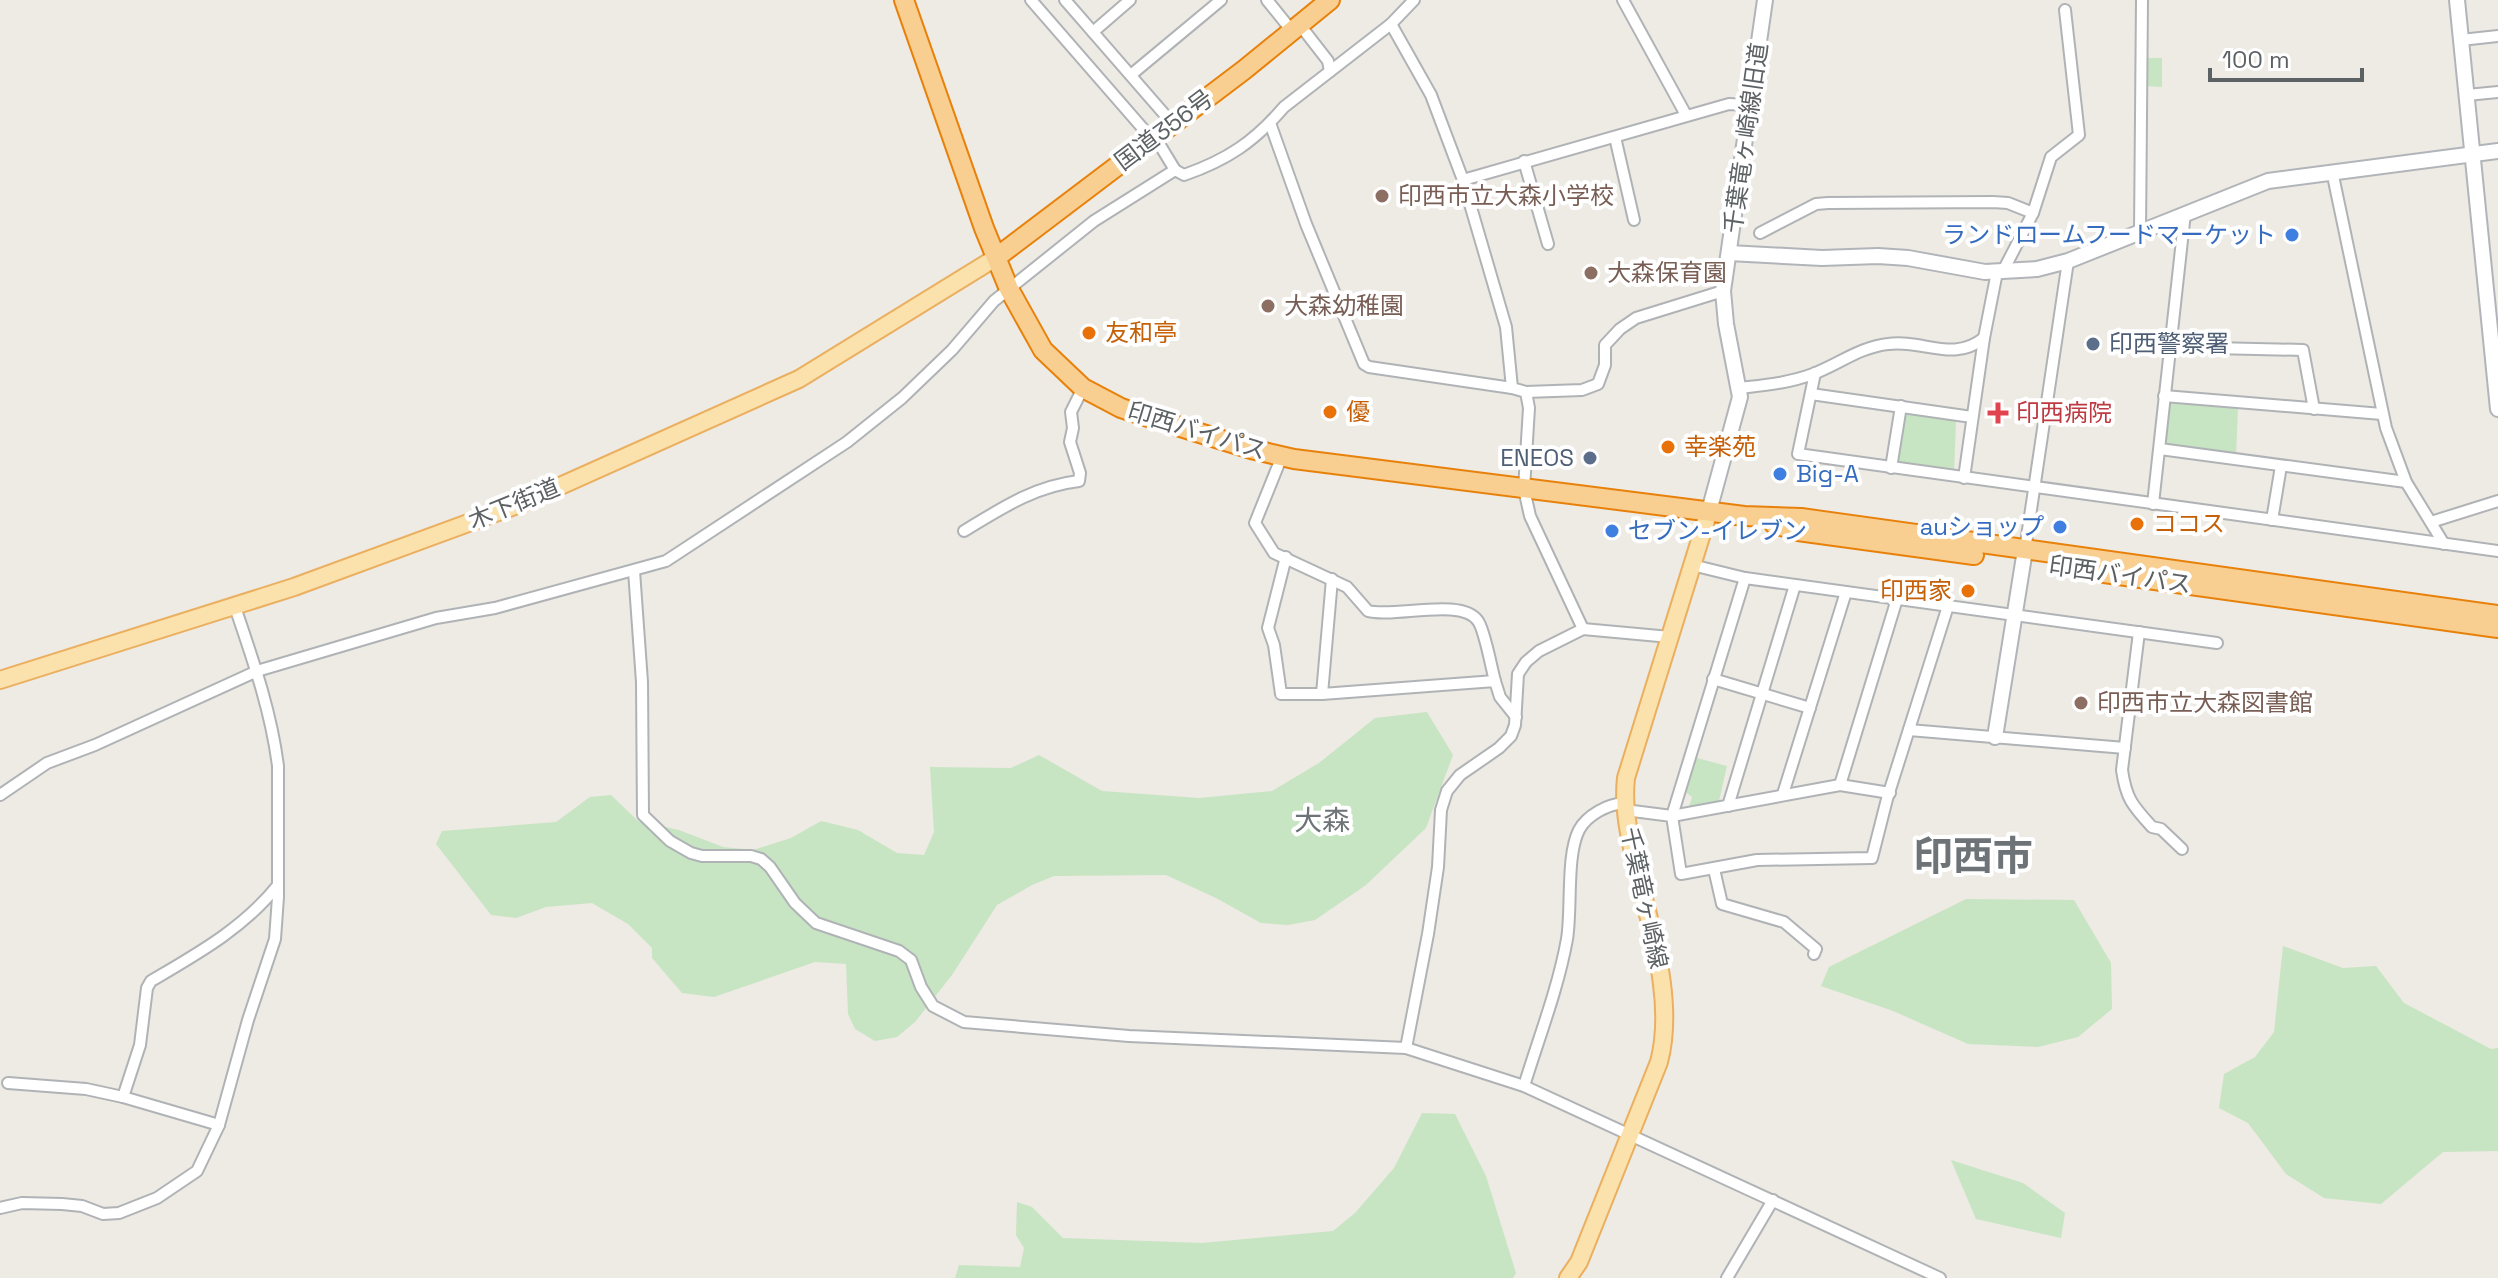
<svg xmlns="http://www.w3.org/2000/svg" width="2498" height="1278" viewBox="0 0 2498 1278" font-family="'Space Grotesk','Noto Sans JP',sans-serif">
	<rect width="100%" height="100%" fill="#eeeae4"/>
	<!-- green -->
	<g fill="#c7e5c2">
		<path d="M2144,58h18v29l-18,-1z"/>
		<path d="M2167,400l71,7 -2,49 -75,-10z"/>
		<path d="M1904,412l52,9 -2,52 -59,-8z"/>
		<path d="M1427,712l26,43 -27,73 -60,57 -51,35 -27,5 -27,-2 -45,-25 -50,-23 -112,1 -22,9 -35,20 -45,70 -37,47 -18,15 -22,4 -20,-12 -7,-15 -2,-50 -31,-2 -101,35 -32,-4 -30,-35v-10l-24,-24 -36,-21 -46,4 -30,11 -25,-3 -55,-71 6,-13 114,-9 34,-25 21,-2 27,26 41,9 44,17 30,3 38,-12 30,-17 37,9 39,23 27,2 10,-23 -4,-65 81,1 28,-13 63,36 97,7 73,-7 47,-28 56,-45z"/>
		<path d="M1693,757l34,9 -8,35 -30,6 3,-10 -9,-7z"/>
		<path d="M1966,899l108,1 37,63 1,46 -34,28 -40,10 -70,-3 -75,-33 -72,-25 8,-19z"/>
		<path d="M2283,946l60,22 33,-2 28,37 87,46 7,-1v103l-55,1 -62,52 -57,-6 -38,-24 -38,-51 -29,-15 5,-34 31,-17 19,-25z"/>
		<path d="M1422,1113l33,1 31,62 30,97 -3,5h-558l4,-13 61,2 4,-19 -8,-13 1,-33 15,5 31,31 139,5 131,-12 22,-18 39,-45z"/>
		<path d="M1951,1160l72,23 42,30 -4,25 -85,-19z"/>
	</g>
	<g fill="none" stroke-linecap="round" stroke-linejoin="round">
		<!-- street casing -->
		<g stroke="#b0b3b6" stroke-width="14">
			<g id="street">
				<path d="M1031,0l121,139"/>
				<path d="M1065,0l107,123"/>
				<path d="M1267,0l25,31"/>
				<path d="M1623,0l63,115"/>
				<path d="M1391,24l40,71 32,85 43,147 6,61 14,4 3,16 -5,81 6,27 53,113"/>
				<path d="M1300,25l28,36 2,10"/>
				<path d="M1093,32l37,-32"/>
				<path d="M2461,40l37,-4"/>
				<path d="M1132,74l89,-74"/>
				<path d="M2467,95l31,-3"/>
				<path d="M1270,123l36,101 58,140 5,3 143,21"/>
				<path d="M1155,137l20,33"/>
				<path d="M1615,137l19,83"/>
				<path d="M1524,161l24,83"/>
				<path d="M2332,171l54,257 20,54 38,62"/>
				<path d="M1463,180l266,-76 22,1"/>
				<path d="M2140,232l2,-232"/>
				<path d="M1760,233l56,-29 12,-1 165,-1 15,1 25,10"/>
				<path d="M2003,271l30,-58 18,-56 28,-22 -14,-125"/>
				<path d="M2170,347l133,3 11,59"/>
				<path d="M1815,373l-17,81 700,97"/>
				<path d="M1740,388c25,-3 49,-5 73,-14 26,-10 47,-27 75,-30 35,-5 65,19 96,-6"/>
				<path d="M1526,392l56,-2 16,-6 7,-19v-20l15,-16 16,-11 87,-27"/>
				<path d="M1811,394l161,23"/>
				<path d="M2164,396l218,18"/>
				<path d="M2160,449l246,33"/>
				<path d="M1282,456l-27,67 19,30 73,34 21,24c26,7 94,-14 110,10 7,10 13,46 17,60"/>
				<path d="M1891,468l10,-62"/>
				<path d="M1964,478l20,-140 13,-66"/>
				<path d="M2153,504l32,-291"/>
				<path d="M2272,520l9,-54"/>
				<path d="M2431,522l67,-21"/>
				<path d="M964,531c38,-23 71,-45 115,-50l1,-8 -10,-31 3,-14 -2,-16 12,-24"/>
				<path d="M2025,550l43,-289"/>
				<path d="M1286,557l-18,71 6,17 7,49h41l173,-13 5,16 16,20"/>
				<path d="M1692,565l53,13 472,65"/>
				<path d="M634,571l8,111 1,133 27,26 21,12 11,3h49l10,3 9,8 25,36 21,20 83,28 12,9 10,27 12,19 31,16 165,14 277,12 118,38 416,192"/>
				<path d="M1745,578l-73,238 9,58 76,-14 115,-2 15,-59 61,-193"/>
				<path d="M2139,632l-17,138c4,29 11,36 30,57l9,2 21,20"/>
				<path d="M1713,679l97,29"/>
				<path d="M1322,694l10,-115"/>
				<path d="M1909,730l216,18"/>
				<path d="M1840,785l57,-186"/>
				<path d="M1783,794l63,-202"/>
				<path d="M0,795l47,-32 48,-18 162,-74 179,-53 59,-10 171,-47 181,-119 55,-44 50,-48 42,-49 100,-80 81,-51 9,5c43,-15 70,-33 100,-68l107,-83 23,-24"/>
				<path d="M1728,806l67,-221"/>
				<path d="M1625,810l47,6 168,-31 50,8"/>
				<path d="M1714,869l8,35 62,18 32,27 -2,5"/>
				<path d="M1406,1048l22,-114 10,-67 3,-57 6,-19 13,-16 39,-27 12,-12 4,-11 3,-51 8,-12 13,-11 44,-22 87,8"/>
				<path d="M8,1083l78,6 37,8 96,28"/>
				<path d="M1524,1086c15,-49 34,-97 43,-147 5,-30 -1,-84 12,-109 8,-15 29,-26 45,-27"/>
				<path d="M123,1097l17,-52 7,-57 4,-7c46,-27 93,-53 127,-96"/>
				<path d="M0,1208l22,-5 40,1 20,2 21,8 16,-1 38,-15 40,-27 22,-46 29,-105 27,-81 3,-42v-131c-7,-55 -25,-106 -43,-159"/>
				<path d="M1727,1278l46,-78"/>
			</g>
		</g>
		<!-- secondary casing -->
		<g stroke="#b1b5b9" stroke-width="18">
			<g id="secondary">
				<path d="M2457,0l41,409"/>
				<path d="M1729,253l93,5 56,-2 30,2 77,14 52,-3 31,-8 200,-80 230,-30"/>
				<path d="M1709,511l31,-114 -14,-73 -3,-33 42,-291"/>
				<path d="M1995,737l30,-187"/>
			</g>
		</g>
		<!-- primary casing -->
		<g stroke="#ebaf60" stroke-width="20">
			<g id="primary">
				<path d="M0,680l294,-93 226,-83 279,-125 198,-122"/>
				<path d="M1568,1278l11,-16 80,-200c17,-64 -11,-141 -25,-205 -6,-27 -11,-52 -8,-79l83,-267"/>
			</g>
		</g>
		<!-- highway casing -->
		<g stroke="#e8810a" stroke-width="22">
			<g id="highway">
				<path d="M904,0l80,228 25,61 34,61 40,38 38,20 24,8 106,33 43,10 450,57 57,2 697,97"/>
				<path d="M997,257l247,-187 86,-70"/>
				<path d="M1774,524l24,7 176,24"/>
				<path d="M2090,571l408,57"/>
			</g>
		</g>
		<!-- street -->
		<use href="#street" stroke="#fff" stroke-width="10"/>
		<!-- secondary -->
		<use href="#secondary" stroke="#fff" stroke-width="14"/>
		<!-- primary -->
		<use href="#primary" stroke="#fbe2ac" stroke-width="16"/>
		<!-- highway -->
		<use href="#highway" stroke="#f8ce91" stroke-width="18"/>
	</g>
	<!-- markers -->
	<g fill="#8d6e63" stroke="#fff" stroke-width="3">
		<circle cx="1382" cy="196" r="8"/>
		<circle cx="1591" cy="273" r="8"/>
		<circle cx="1268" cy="306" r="8"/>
		<circle cx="2081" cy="703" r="8"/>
	</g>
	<g fill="#3f7fe0" stroke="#fff" stroke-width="3">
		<circle cx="2292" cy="235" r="8"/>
		<circle cx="1780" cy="474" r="8"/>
		<circle cx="2060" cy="527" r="8"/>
		<circle cx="1612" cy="531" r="8"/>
	</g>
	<g fill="#e8710a" stroke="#fff" stroke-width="3">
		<circle cx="1089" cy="333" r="8"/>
		<circle cx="1330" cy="412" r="8"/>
		<circle cx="1668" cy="447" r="8"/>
		<circle cx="2137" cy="524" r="8"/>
		<circle cx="1968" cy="591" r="8"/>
	</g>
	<g fill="#5c6f8a" stroke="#fff" stroke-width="3">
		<circle cx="2093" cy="344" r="8"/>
		<circle cx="1590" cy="458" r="8"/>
	</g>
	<path fill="#e0444e" stroke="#fff" stroke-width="3" d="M1994 401h8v8h8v8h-8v8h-8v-8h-8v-8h8z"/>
	<g text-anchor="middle" stroke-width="8" stroke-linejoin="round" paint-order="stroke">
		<!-- street labels -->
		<g font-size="24" fill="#5c6164" stroke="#fff">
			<text transform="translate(1164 130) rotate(-37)" y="8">国道356号</text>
			<text transform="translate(1746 138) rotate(-82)" y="8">千葉竜ヶ崎線旧道</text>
			<text transform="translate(1197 431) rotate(17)" y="8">印西バイパス</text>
			<text transform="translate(514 504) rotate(-22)" y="8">木下街道</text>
			<text transform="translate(2120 575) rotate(8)" y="8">印西バイパス</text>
			<text transform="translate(1644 898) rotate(78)" y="8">千葉竜ヶ崎線</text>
		</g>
		<!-- education labels -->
		<g font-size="24" fill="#785e54" stroke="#fff" text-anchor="start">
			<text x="1398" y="204">印西市立大森小学校</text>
			<text x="1607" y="281">大森保育園</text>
			<text x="1284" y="314">大森幼稚園</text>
			<text x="2097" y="711">印西市立大森図書館</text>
		</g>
		<!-- shop labels -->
		<g font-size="24" fill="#366cbe" stroke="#fff" text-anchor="end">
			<text x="2276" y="243">ランドロームフードマーケット</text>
			<text x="1796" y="482" text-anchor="start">Big-A</text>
			<text x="2044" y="535">auショップ</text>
			<text x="1628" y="539" text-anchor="start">セブン-イレブン</text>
		</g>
		<!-- food labels -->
		<g font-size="24" fill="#c56008" stroke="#fff" text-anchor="start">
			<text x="1105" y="341">友和亭</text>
			<text x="1346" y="420">優</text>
			<text x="1684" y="455">幸楽苑</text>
			<text x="2153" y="532">ココス</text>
			<text x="1952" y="599" text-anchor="end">印西家</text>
		</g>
		<!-- service labels -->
		<g font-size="24" fill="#4e5e75" stroke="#fff" text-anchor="start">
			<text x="2109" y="352">印西警察署</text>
			<text x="1574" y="466" text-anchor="end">ENEOS</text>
		</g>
		<!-- health labels -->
		<g font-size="24" fill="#be3a42" stroke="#fff" text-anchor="start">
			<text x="2016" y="421">印西病院</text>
		</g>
		<!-- quarter labels -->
		<g font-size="28" fill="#6d7376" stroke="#fff">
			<text x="1322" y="830">大森</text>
		</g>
		<!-- town labels -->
		<g font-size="40" font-weight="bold" fill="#6d7376" stroke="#fff">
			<text x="1973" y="870">印西市</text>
		</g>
	</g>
	<!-- scale -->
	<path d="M2210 68v12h152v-12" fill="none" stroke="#5c6164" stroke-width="4"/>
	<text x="2222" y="68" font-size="24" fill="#5c6164" stroke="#ffffff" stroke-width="6" paint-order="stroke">100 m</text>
</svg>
